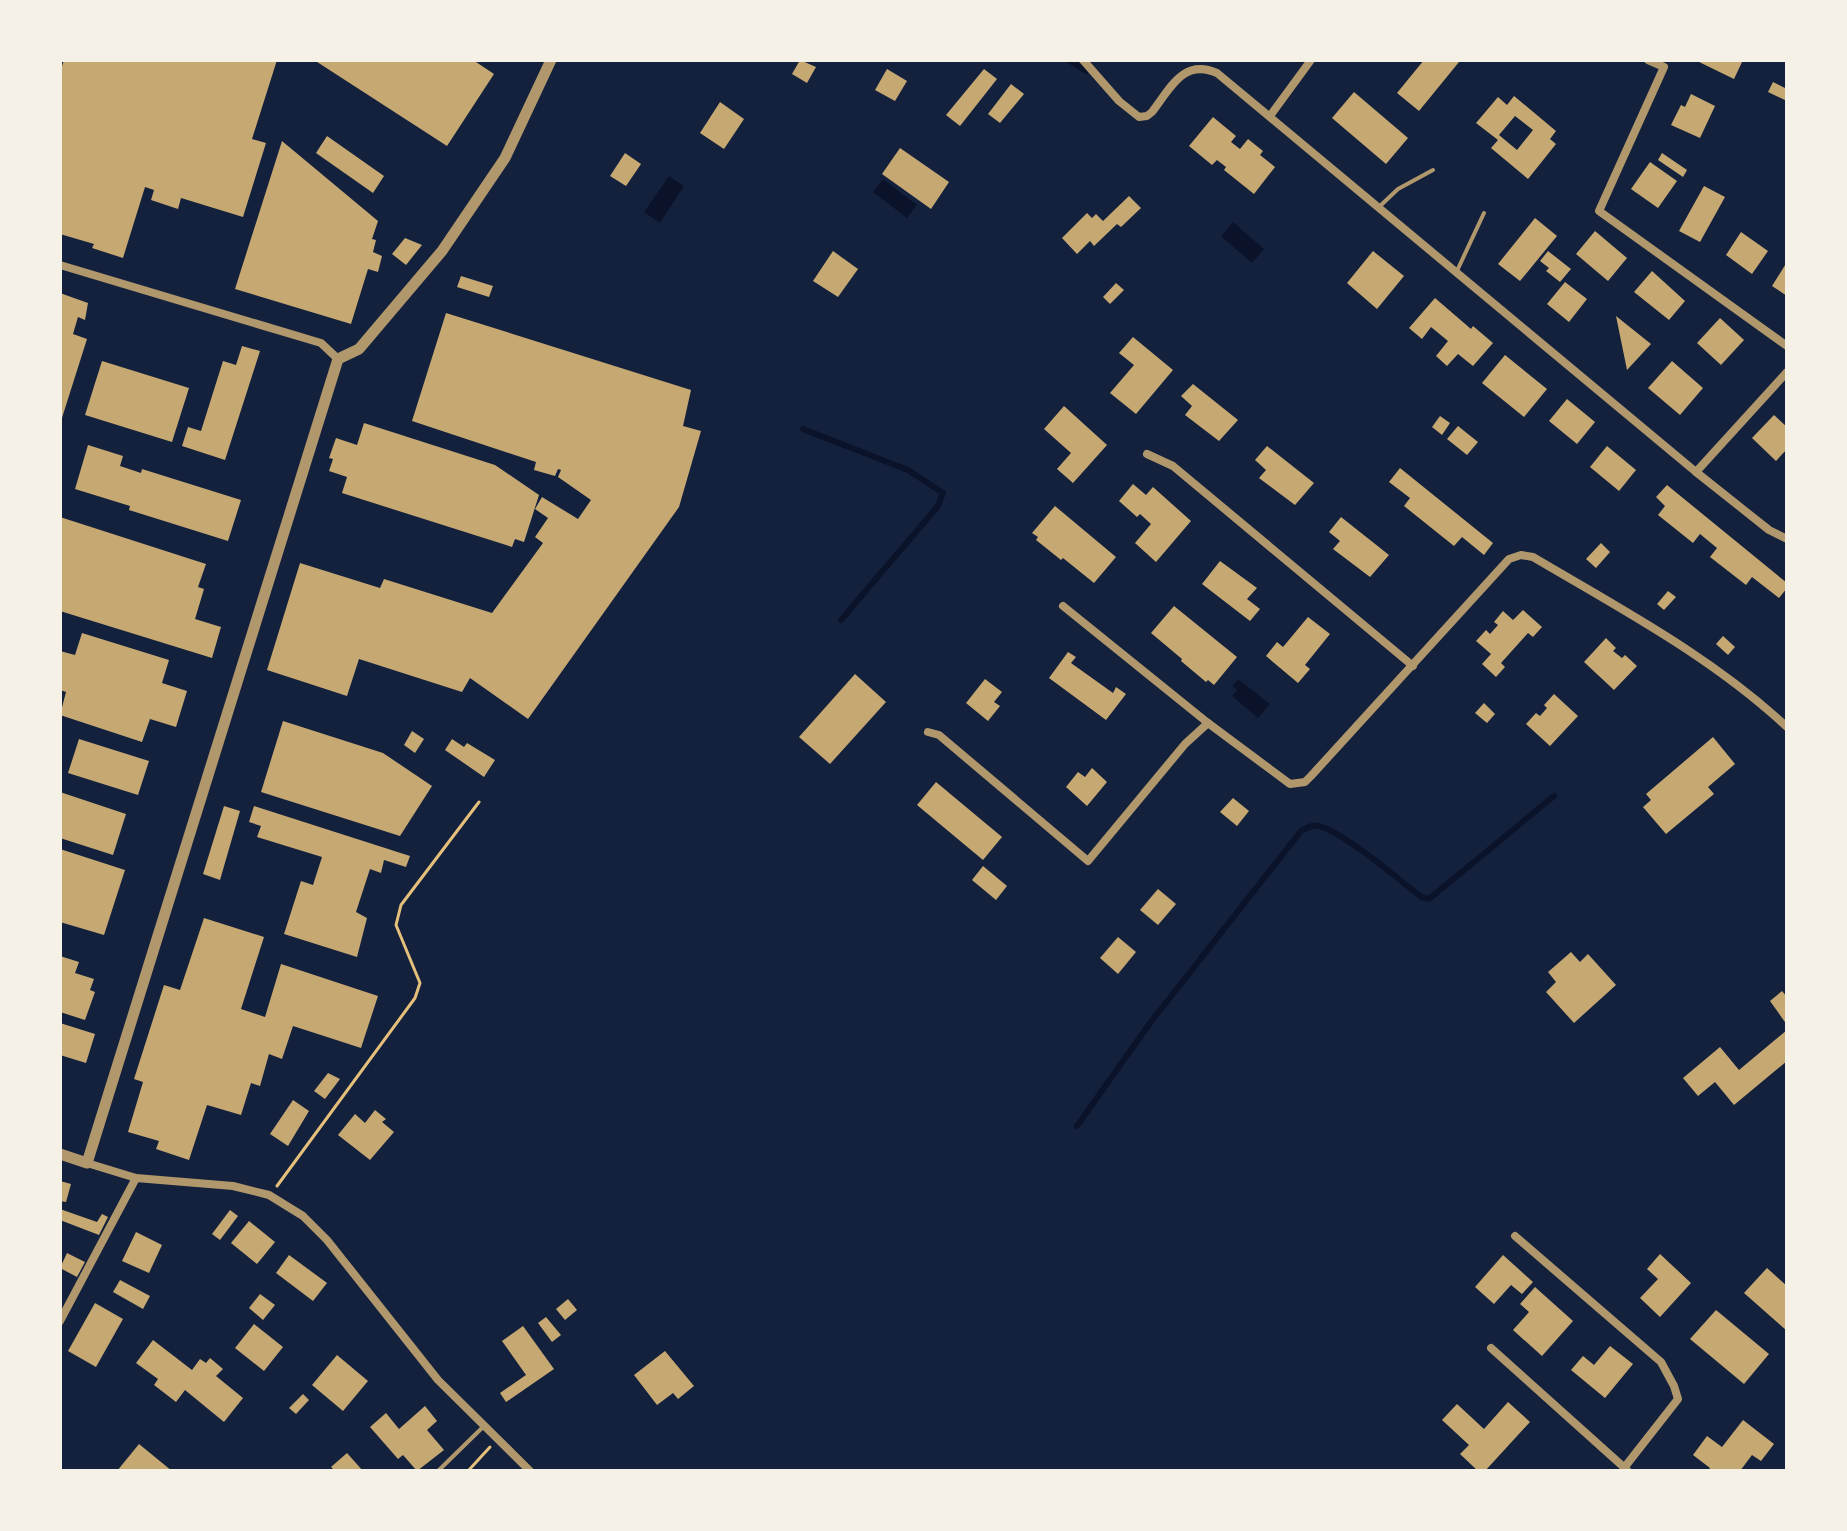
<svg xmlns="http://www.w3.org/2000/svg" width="1847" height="1531" viewBox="0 0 1847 1531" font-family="Manrope,sans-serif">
	<rect width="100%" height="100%" fill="#14213d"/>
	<!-- water -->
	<g fill="#0b132b">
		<path d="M669,176l15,10 -24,37 -16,-11z"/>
		<path d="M883,179l34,26 -10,13 -34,-26z"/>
		<path d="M1233,222l31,27 -12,14 -31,-27z"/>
		<path d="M1238,679l32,25 -12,14 -26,-22 5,-6 -5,-4z"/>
	</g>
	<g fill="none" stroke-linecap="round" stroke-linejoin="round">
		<!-- stream -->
		<g stroke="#0b132b" stroke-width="6">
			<path d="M1069,60l17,11"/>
			<path d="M803,429l105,41 35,23 -5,13 -97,114"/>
			<path d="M1077,1126l73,-103 151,-192c5,-3 10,-6 17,-5 23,4 83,55 103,71l8,2 125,-103"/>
		</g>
	</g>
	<!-- building -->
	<g fill="#c6a872" fill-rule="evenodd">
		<path d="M64,60h213l-25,79 14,4 -23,74 -62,-19 -3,11 -27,-9 3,-10 -9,-3 -22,71 -31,-10 2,-4 -34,-10v-162z"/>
		<path d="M314,60h159l21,14 -47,72z"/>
		<path d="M800,60l16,7 -9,16 -15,-9z"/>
		<path d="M1424,60l35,2 -40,49 -22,-18z"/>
		<path d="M1695,60h48l-9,19z"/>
		<path d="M887,69l20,12 -12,20 -20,-11z"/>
		<path d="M984,69l13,10 -37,47 -14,-11z"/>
		<path d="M1773,82l14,7v12l-19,-9z"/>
		<path d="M1011,84l13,10 -24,29 -12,-9z"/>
		<path d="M1354,92l54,46 -22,26 -54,-46z"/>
		<path d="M1691,94l24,12 -15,32 -29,-13 10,-20 4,2z"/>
		<path d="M1514,96l42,35 -6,8 6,5 -28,35 -37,-31 7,-8 -22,-17 22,-26 9,8zM1515,116l18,14 -16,20 -18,-15z"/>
		<path d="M720,102l24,17 -20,30 -24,-16z"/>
		<path d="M1213,117l23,19 -5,6 9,7 8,-10 15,12 -3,4 15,12 -21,27 -30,-24 2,-3 -9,-7 -5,5 -23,-19z"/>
		<path d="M327,136l57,40 -11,17 -57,-40z"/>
		<path d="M282,141l96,80 -6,18 4,1 -3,12 9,4 -4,16 -10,-3 -17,55 -116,-35z"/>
		<path d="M900,148l49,34 -18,27 -49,-35z"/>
		<path d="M625,153l16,11 -15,22 -16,-10z"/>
		<path d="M1662,153l25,17 -4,7 -25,-17z"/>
		<path d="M1650,162l27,19 -19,27 -27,-19z"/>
		<path d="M1704,186l21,11 -25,45 -21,-11z"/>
		<path d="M1129,196l12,12 -20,19 -4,-3 -23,22 -4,-5 -13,13 -15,-16 25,-25 5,5 4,-4 7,7z"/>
		<path d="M1535,218l22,18 -37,45 -22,-17z"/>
		<path d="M1595,231l32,27 -19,23 -32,-27z"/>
		<path d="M1741,232l27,19 -16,23 -26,-19z"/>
		<path d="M405,238l17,7 -16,20 -14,-11z"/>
		<path d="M833,251l25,18 -20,28 -25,-16z"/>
		<path d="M1373,251l31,25 -27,33 -30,-26z"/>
		<path d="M1548,251l23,18 -11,13 -14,-11 3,-3 -9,-7z"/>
		<path d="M1787,262v34l-15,-10z"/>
		<path d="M1652,271l33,30 -16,19 -35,-28z"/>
		<path d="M461,276l32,10 -4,11 -32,-10z"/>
		<path d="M1565,282l22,17 -18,23 -22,-18z"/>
		<path d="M1116,283l8,7 -14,14 -7,-7z"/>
		<path d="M60,293l28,10 -3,17 -7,-3 -5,17 14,5 -26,82z"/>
		<path d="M1435,298l36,31 2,-3 20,17 -20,23 -15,-12 -11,12 -11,-10 12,-15 -17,-14 -9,12 -13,-11z"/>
		<path d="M446,313l245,77 -8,36 18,5 -22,76 -151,212 -58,-41 -8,14 -103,-33 -12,37 -80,-26 33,-107 80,25 4,-9 108,34 51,-70 -8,-6 13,-19 -13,-9 7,-12 36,22 13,-19 -33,-23 3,-7 -3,-1 -3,7 -21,-6 2,-8 -124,-41z"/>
		<path d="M1616,316l35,28 -24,26z"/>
		<path d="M1720,318l24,22 -23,25 -24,-22z"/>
		<path d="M1133,337l40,33 -37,44 -26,-21 24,-28 -15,-12z"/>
		<path d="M242,346l18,5 -35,109 -43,-14 6,-19 13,4 22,-70 13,4z"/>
		<path d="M1505,355l42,34 -23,28 -42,-34z"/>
		<path d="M102,361l87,27 -17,54 -87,-27z"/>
		<path d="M1672,361l31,27 -23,27 -32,-27z"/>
		<path d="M1193,384l45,36 -19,21 -34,-26 7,-9 -11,-10z"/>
		<path d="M1567,399l28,23 -18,22 -28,-23z"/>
		<path d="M1064,406l43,39 -34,38 -16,-14 14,-16 -27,-24z"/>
		<path d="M1774,415l13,12v22l-11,12 -24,-23z"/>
		<path d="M1440,416l10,7 -8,12 -10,-8z"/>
		<path d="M364,423l131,42 44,30 -15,47 -9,-3 -3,8 -170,-54 5,-16 -18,-6 4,-12 -4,-1 7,-20 21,7z"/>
		<path d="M1458,426l20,16 -11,13 -20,-16z"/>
		<path d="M88,445l35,11 -3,10 21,7 1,-4 99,31 -13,41 -99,-31 1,-4 -55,-17z"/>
		<path d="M1267,446l47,37 -19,22 -36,-27 7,-8 -11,-10z"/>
		<path d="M1607,446l29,24 -17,21 -29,-24z"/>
		<path d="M1400,468l93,75 -9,12 -22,-18 -8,9 -50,-40 6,-8 -21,-16z"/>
		<path d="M1133,484l13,11 7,-8 38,34 -35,41 -21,-19 16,-19 -11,-10 -3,3 -18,-16z"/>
		<path d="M1667,485l120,98v5l-8,10 -27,-21 -6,8 -36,-28 7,-9 -17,-14 -7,9 -35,-28 7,-9 -9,-9z"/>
		<path d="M1055,506l61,51 -22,26 -31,-25 -2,2 -25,-20 2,-3 -6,-4z"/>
		<path d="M60,517l146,47 -8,23 6,2 -9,30 26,8 -9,31 -152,-47z"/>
		<path d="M1341,517l48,38 -19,22 -37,-28 7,-8 -11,-9z"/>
		<path d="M1601,543l9,9 -14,16 -10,-9z"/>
		<path d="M1220,561l37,27 -10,11 13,10 -10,12 -48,-37z"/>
		<path d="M1668,591l8,6 -12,13 -7,-6z"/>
		<path d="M1174,606l63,51 -23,28 -6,-5 -2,2 -25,-21 1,-2 -31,-26z"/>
		<path d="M1523,610l19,17 -9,10 -5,-4 -27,30 4,4 -9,10 -14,-13 9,-10 -15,-13 10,-11 4,4 8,-9 -4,-3 9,-11 10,9z"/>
		<path d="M1308,617l22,17 -25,31 5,4 -12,14 -32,-27 11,-14 6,5z"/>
		<path d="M82,633l87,27 -7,23 25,8 -11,36 -26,-8 -8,23 -82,-27 6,-23 -6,-2v-39l15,4z"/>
		<path d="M1723,636l12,11 -7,8 -12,-11z"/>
		<path d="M1606,638l10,10 -3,3 9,7 3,-3 12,11 -23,24 -30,-28z"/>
		<path d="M1068,652l8,5 -5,6 42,30 3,-6 10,7 -20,26 -57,-42z"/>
		<path d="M855,674l31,28 -56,62 -31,-27z"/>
		<path d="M985,679l17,13 -8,10 6,4 -12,15 -22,-18z"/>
		<path d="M1554,694l24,22 -28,30 -24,-22 10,-11 4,3 7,-8 -3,-3z"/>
		<path d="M1484,703l11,11 -8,9 -12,-10z"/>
		<path d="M283,721l100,32 49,33 -32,50 -139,-44z"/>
		<path d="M412,731l12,8 -9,14 -11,-8z"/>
		<path d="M1713,737l22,27 -27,23 6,7 -48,40 -23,-27 8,-7 -5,-6z"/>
		<path d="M79,739l70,22 -11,34 -70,-22z"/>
		<path d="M452,739l12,8 3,-4 28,17 -11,17 -39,-27z"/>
		<path d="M1092,768l15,14 -20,24 -21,-19 12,-15 7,5z"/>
		<path d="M936,782l66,55 -19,23 -66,-55z"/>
		<path d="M60,792l66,22 -13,41 -53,-17z"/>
		<path d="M1233,798l16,13 -12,15 -17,-14z"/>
		<path d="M224,806l16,5 -20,69 -17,-6z"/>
		<path d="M254,806l156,50 -4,11 -22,-7 -3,13 -11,-4 -14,43 11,6 -10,39 -73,-23 17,-53 12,4 9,-28 -65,-20 4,-11 -12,-4z"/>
		<path d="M60,849l65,21 -21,65 -44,-13z"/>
		<path d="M983,866l24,20 -11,14 -24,-20z"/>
		<path d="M1158,889l18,15 -18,21 -18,-15z"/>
		<path d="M204,918l60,19 -23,72 24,8 16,-53 97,32 -17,52 -68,-22 -11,33 -13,-5 -9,32 -9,-3 -10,32 -34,-10 -18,55 -33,-11 3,-8 -31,-9 15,-50 -9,-3 30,-94 16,5z"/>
		<path d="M1118,937l18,15 -18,22 -18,-16z"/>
		<path d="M1571,952l9,10 8,-8 28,31 -42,38 -28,-31 10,-10 -8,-10z"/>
		<path d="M60,956l19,6 -4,11 19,6 -4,11 5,2 -10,28 -25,-8z"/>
		<path d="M1782,991l5,6v28l-17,-24z"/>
		<path d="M60,1023l35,11 -9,29 -26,-8z"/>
		<path d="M1787,1030v31l-53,44 -19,-23 -17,14 -15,-18 37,-31 19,23z"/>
		<path d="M328,1073l12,6 -15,20 -11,-8z"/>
		<path d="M293,1100l16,11 -21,35 -18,-12z"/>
		<path d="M375,1110l11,9 -4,3 12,10 -24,28 -32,-25 17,-21 10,9z"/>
		<path d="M60,1181l11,3 -5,18 -6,-1z"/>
		<path d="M60,1209l37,13 5,-8 6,3 -9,18 -39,-15z"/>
		<path d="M230,1210l8,6 -18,24 -8,-6z"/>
		<path d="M249,1221l26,21 -18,22 -26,-21z"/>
		<path d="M136,1232l26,13 -13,28 -27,-12z"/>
		<path d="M67,1253l18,9 -8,15 -17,-9z"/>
		<path d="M1660,1254l31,29 -31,34 -20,-19 18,-19 -11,-10z"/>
		<path d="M289,1255l38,28 -14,18 -37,-28z"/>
		<path d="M1503,1255l30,27 -11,12 -11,-9 -17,19 -19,-17z"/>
		<path d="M1767,1268l20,18v45l-43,-38z"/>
		<path d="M120,1280l30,16 -7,13 -30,-17z"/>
		<path d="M1535,1287l38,34 -31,35 -29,-26 16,-18 -9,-8z"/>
		<path d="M260,1294l15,11 -12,15 -14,-12z"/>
		<path d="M568,1299l9,11 -12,10 -9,-11z"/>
		<path d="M95,1303l28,16 -27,48 -28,-16z"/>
		<path d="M1716,1310l53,44 -25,30 -54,-45z"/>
		<path d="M546,1317l15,18 -9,7 -14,-19z"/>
		<path d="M254,1324l29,23 -19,24 -29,-23z"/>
		<path d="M523,1326l31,43 -48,33 -6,-9 26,-18 -24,-34z"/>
		<path d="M153,1340l39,30 8,-11 6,4 4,-5 13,11 -7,7 27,22 -19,24 -39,-32 -9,12 -22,-17 4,-6 -22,-16z"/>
		<path d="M1610,1346l23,18 -28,34 -34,-28 12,-14 11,9z"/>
		<path d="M665,1351l29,35 -16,13 -5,-6 -16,12 -23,-30z"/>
		<path d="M337,1355l31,26 -25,30 -31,-26z"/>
		<path d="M303,1394l6,6 -13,14 -7,-6z"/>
		<path d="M1508,1402l22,20 -45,49h-7l-18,-17 9,-9 -27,-25 15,-16 27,25z"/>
		<path d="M425,1406l12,15 -10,9 17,20 -27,21 -14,-16 -5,4 -28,-32 16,-14 13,16z"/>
		<path d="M1743,1420l31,24 -13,17 -9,-6 -12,16h-32l2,-3 -17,-13 14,-19 15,11z"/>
		<path d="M139,1444l33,27h-55z"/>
		<path d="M347,1453l16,18h-28l-4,-4z"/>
	</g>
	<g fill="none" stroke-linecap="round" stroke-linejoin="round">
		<!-- path -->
		<g stroke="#e5c07b" stroke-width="3">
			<path d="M277,1186l138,-188 5,-15 -24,-58 5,-20 78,-103"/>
			<path d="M468,1471l22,-24"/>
		</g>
		<!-- service -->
		<g stroke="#b1986c" stroke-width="4">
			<path d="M1380,206l18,-17 35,-19"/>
			<path d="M1456,273l28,-60"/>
			<path d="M438,1471l45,-44"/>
		</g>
		<!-- minor -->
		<g stroke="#b1986c" stroke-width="8">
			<path d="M1083,60l36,41 20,16 8,-1 5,-4c18,-23 31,-54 65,-39l479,399 73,58 18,9"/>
			<path d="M1648,60l16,7 -65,144 188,135"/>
			<path d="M1270,116l41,-56"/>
			<path d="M60,265l261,78 17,16"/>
			<path d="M1147,454l26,12 240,200"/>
			<path d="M1696,472l91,-100"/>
			<path d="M1063,606l145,117 82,61 15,-2 6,-6 198,-217 12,-4 12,2c88,52 179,100 254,170"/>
			<path d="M928,732l11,3 149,126 97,-117 23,-21"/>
			<path d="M87,1163l49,15 97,8 36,9 34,21 24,24 111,140 92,91"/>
			<path d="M1515,1236l146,126 13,24 4,13 -54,69"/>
			<path d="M60,1321l76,-143"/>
			<path d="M1491,1348l136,122"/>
		</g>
		<!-- tertiary -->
		<path stroke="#b1986c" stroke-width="11" d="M60,1154l27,9 251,-804 21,-10 83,-98 63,-93 46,-98"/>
	</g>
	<!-- border -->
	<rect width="1847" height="1531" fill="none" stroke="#f6f1e7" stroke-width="124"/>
</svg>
